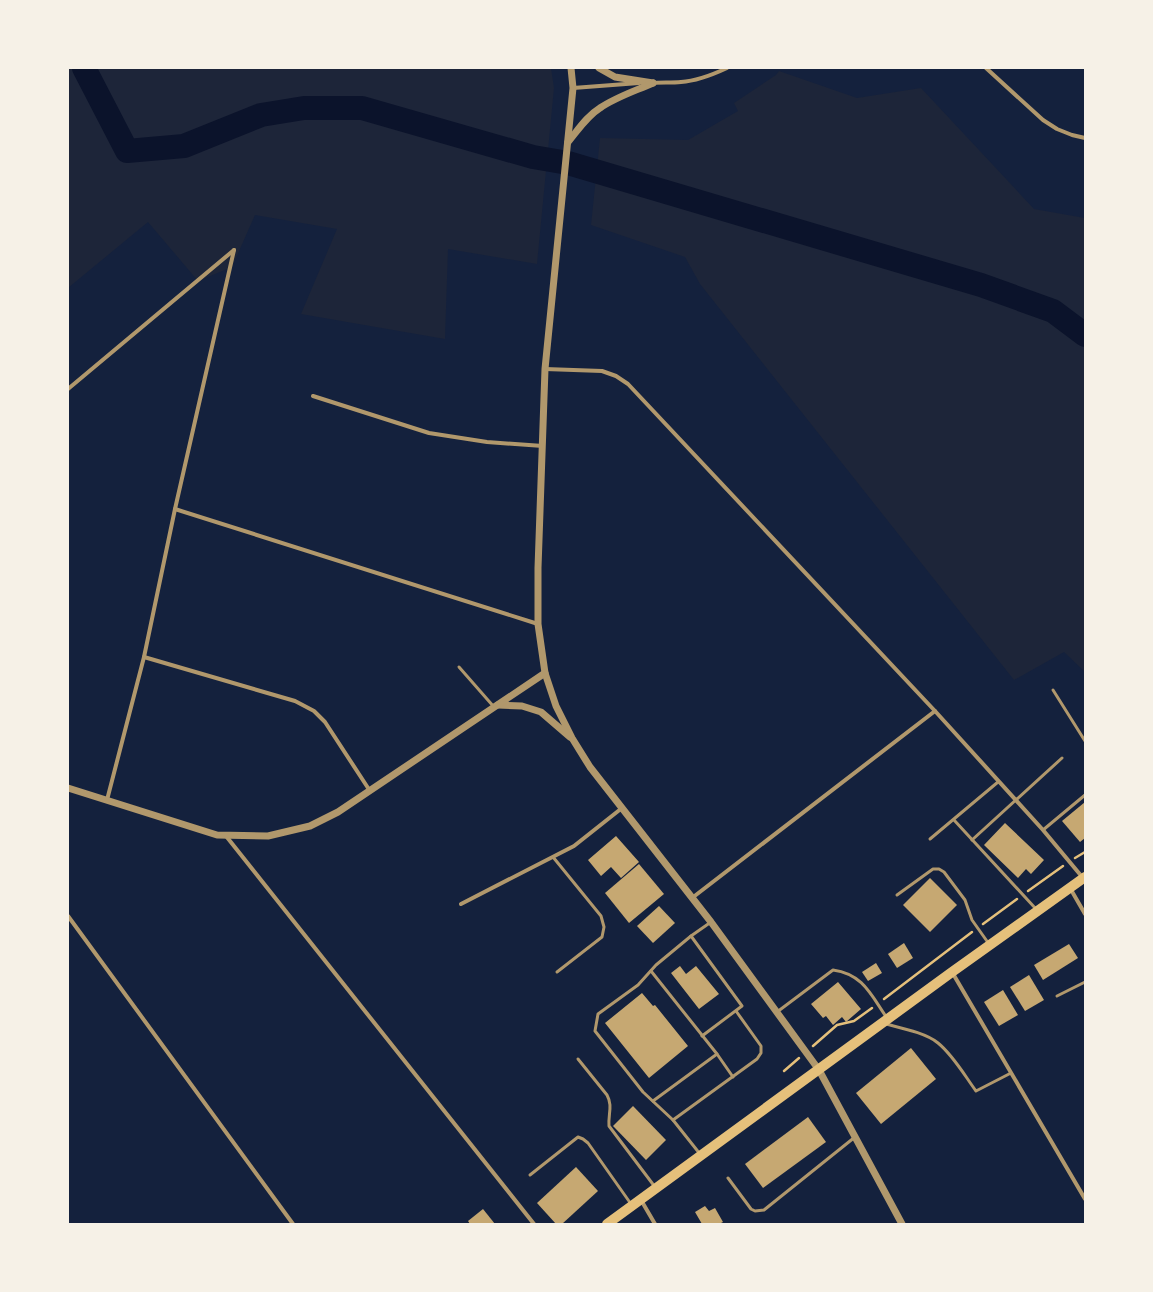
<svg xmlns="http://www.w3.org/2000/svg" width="1153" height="1292" viewBox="0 0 1153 1292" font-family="'Source Serif 4',serif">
	<rect width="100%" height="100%" fill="#14213d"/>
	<!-- green -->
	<g fill="#1d2539">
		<path d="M68,68h483l3,20 -17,176 -89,-15 -3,90 -144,-25 36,-85 -82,-14 -23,52 -34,14 -50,-59 -80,66z"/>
		<path d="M779,71l78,27 64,-10 113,121 51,9v454l-21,-20 -50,28 -314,-396 -15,-27 -94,-32 9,-87 88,2 50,-29 -4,-8 42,-28z"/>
	</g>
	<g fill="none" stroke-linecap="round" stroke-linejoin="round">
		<!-- river -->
		<path stroke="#0b132b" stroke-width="24" d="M84,68l43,83 57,-5 77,-31 43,-7h58l171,49 35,6 413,122 72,26 32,24"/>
	</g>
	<!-- building -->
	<g fill="#c6a872">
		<path d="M1085,802v36l-5,4 -18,-21z"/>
		<path d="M1005,823l39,37 -13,14 -5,-5 -8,9 -34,-33z"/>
		<path d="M616,836l23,26 -18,16 -10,-11 -10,9 -13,-16z"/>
		<path d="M639,864l25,30 -35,29 -24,-30z"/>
		<path d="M930,878l27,27 -27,27 -27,-27z"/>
		<path d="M659,906l16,17 -22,20 -16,-17z"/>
		<path d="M904,943l9,15 -16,10 -9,-14z"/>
		<path d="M1069,944l9,14 -35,22 -9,-15z"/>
		<path d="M876,963l6,10 -14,8 -6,-9z"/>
		<path d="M680,966l6,8 10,-8 23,28 -20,15 -28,-36z"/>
		<path d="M1029,975l15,25 -19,11 -15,-24z"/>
		<path d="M838,982l23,27 -15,13 -4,-5 -9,8 -7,-9 -3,2 -12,-14z"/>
		<path d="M1003,990l15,25 -19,11 -15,-24z"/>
		<path d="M642,993l11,13 2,-1 33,41 -39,32 -44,-55z"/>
		<path d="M911,1048l25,31 -55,45 -25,-31z"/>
		<path d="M633,1106l33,34 -20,20 -33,-34z"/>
		<path d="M808,1117l18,25 -63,46 -18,-24z"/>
		<path d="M576,1167l22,24 -36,33h-6l-19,-21z"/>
		<path d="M705,1206l4,5 6,-3 8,14 -4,2h-17l-7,-12z"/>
		<path d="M483,1209l12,15h-25l-2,-3z"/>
	</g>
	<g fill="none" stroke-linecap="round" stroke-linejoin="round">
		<!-- path -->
		<g stroke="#e5c07b" stroke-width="2.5">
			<path d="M1075,858l10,-6"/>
			<path d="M1028,891l35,-25"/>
			<path d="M983,924l34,-25"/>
			<path d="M884,999l88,-67"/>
			<path d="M813,1046l24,-21 17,-4 18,-13"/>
			<path d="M784,1071l15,-13"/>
		</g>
		<!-- service -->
		<g stroke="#b1986c" stroke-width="3">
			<path d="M459,667l35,40"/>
			<path d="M1053,690l32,51"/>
			<path d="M954,820l82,89"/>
			<path d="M1043,830l42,-35"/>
			<path d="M930,839l68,-57"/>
			<path d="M972,840l90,-82"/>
			<path d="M553,857l48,59 3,11 -2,10 -45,35"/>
			<path d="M897,895l36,-26h6l5,3 21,28 7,20 17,24"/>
			<path d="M691,936l51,70 -40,30"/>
			<path d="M651,971l66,83 16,23"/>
			<path d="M1057,996l28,-14"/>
			<path d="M777,1012l56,-42c30,4 38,25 54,48"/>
			<path d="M886,1024c15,4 40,9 52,19 15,12 27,33 38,48l35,-18"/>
			<path d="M578,1059l29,36c6,11 1,19 2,31l46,61"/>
			<path d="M653,1101l64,-47"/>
			<path d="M673,1120l84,-61 4,-6v-7l-25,-35"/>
			<path d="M700,1154l-27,-34 -30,-28 -48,-61 3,-17 40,-29 18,-20 35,-29 20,-14"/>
			<path d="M530,1175l48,-38 5,2 5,4 43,61"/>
			<path d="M728,1178l23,31 4,2 9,-1 91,-73"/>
		</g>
		<!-- minor -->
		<g stroke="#b1986c" stroke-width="4">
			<path d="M986,68l57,52 14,9 15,6 13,3"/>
			<path d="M652,83c9,-1 19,0 29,-1 16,-1 31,-7 46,-14"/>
			<path d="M573,88l66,-5"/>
			<path d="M545,369l57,2 14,5 12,8 307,327 108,119 40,48"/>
			<path d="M68,389l166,-139"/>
			<path d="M313,396l116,37 58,9 56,4"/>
			<path d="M175,509l363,115"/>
			<path d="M144,657l151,44 19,10 11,11 45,69"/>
			<path d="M107,800l37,-143 31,-148 59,-259"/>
			<path d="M226,836l308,388"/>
			<path d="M1070,888l15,26"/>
			<path d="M692,898l243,-187"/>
			<path d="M461,904l113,-58 48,-38"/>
			<path d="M68,916l225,308"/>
			<path d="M952,972l133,227"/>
			<path d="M641,1200l14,24"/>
		</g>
		<!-- tertiary -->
		<g stroke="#b1986c" stroke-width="7">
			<path d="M571,68l2,20 -28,281 -7,199v56l7,49 11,33 16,32 18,29 121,155 108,148 83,154"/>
			<path d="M599,68l16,9 38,6"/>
			<path d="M568,142c10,-12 19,-26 32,-34 16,-11 35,-17 53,-25"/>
			<path d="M498,705l24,1 19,6 29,25"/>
			<path d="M68,788l149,47 51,1 42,-10 28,-14 207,-139"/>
		</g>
		<!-- primary -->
		<path stroke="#e5c07b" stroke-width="10" d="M607,1224l345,-252 133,-95"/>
	</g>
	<!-- border -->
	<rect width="1153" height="1292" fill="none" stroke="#f6f1e7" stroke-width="138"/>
</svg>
